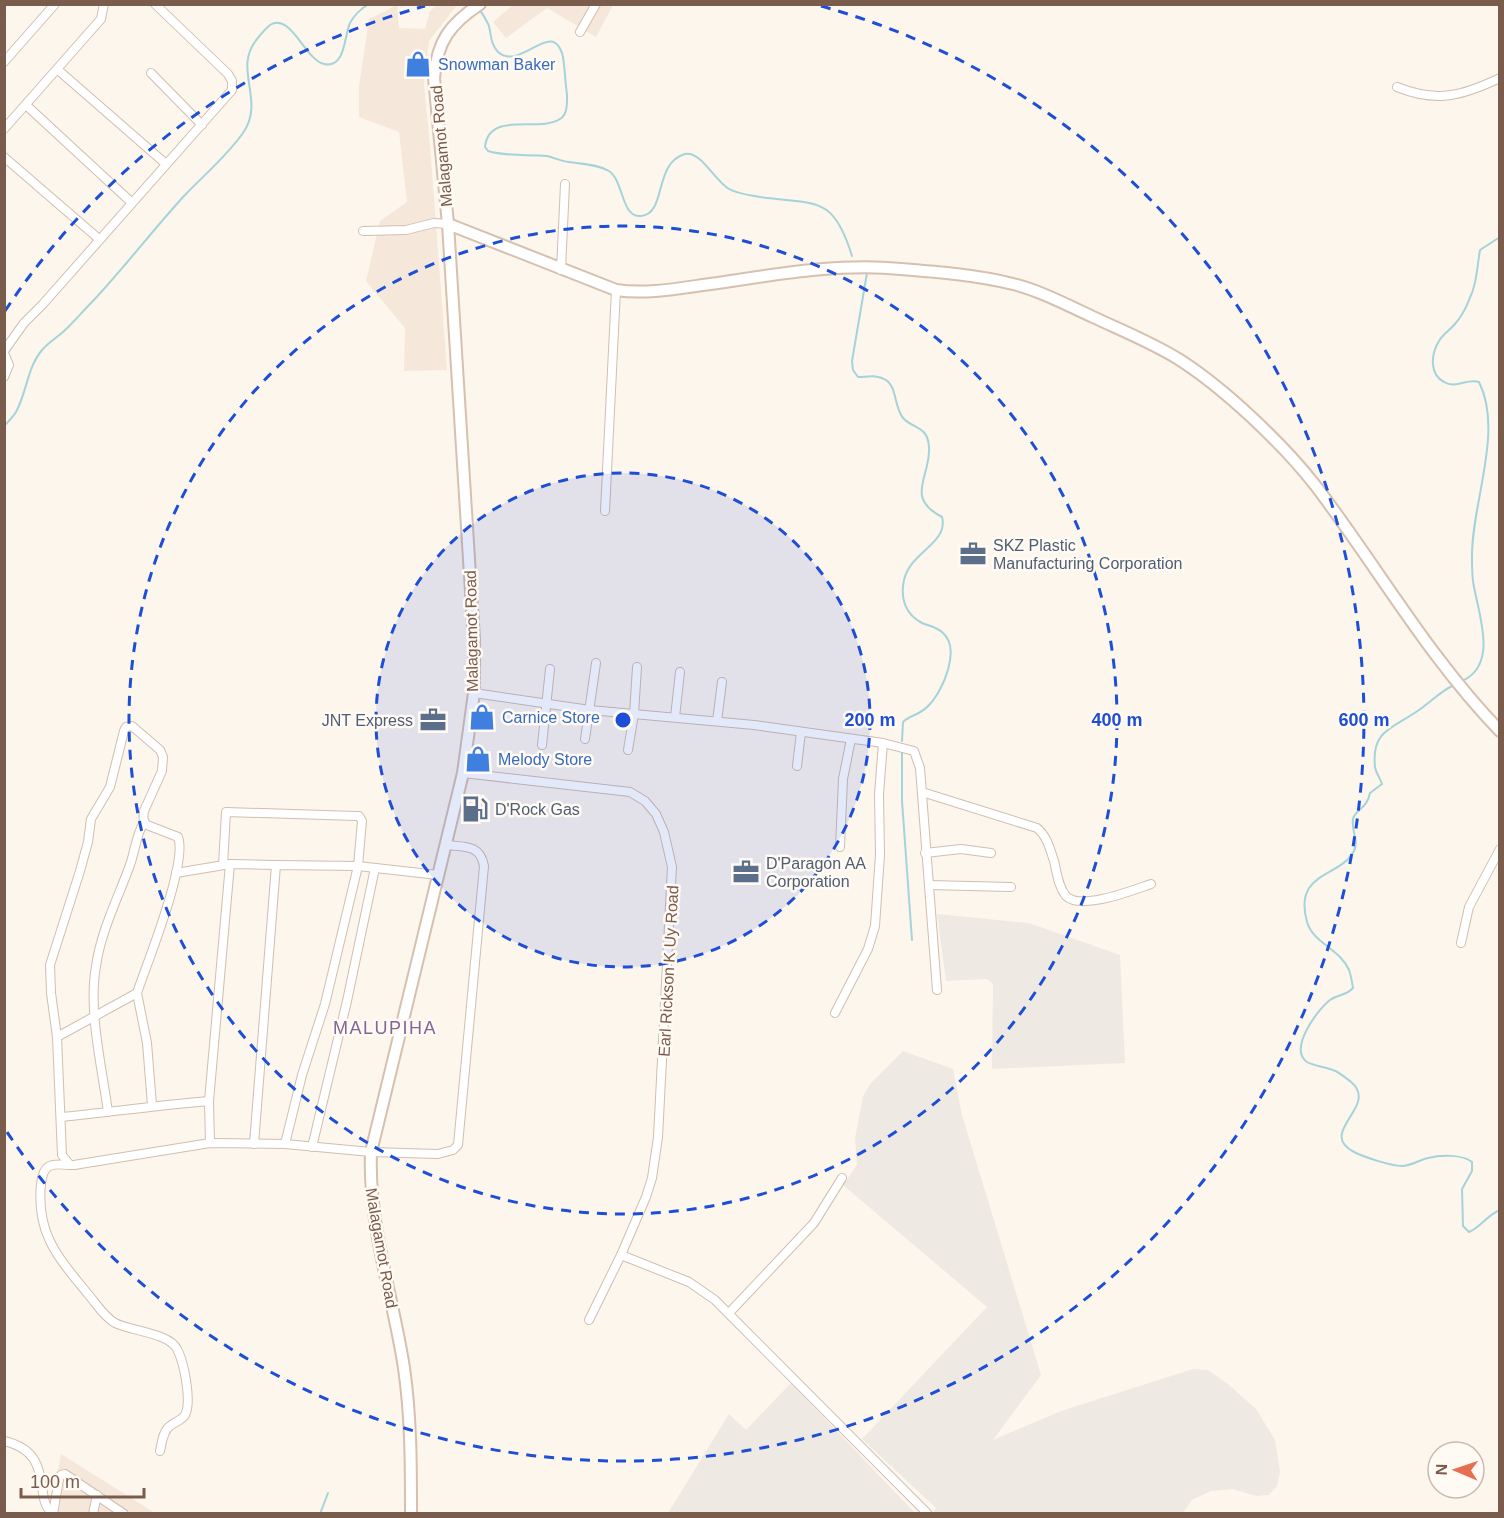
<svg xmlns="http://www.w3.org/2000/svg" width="1504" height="1518" viewBox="0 0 1504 1518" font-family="Helvetica,sans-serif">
	<rect width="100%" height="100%" fill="#fdf6ec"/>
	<!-- residential -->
	<g fill="#f5e8da">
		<path d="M397,5l2,23 26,1 5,-18 7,-6h20l-28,36 -5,43 6,61 17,225 -43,1 1,-43 -39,-47 14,-60 27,-19 -8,-70 -40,-15v-31l10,-67z"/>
		<path d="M513,5h100l-17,32 -49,-29 -41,30 -13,-16z"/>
		<path d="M61,1454l94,59 -105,1z"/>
	</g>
	<!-- industrial -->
	<g fill="#efe9e4">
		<path d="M937,914l92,9 91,32 5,108 -133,6 1,-85 -6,-5 -41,2z"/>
		<path d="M903,1051l50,18 9,46 79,260 -48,65 68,-29 132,-42 15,1 20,14 28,25 19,31 5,32 -3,14 -8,9 -13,1 -24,-7 -21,2 -19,9 -9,13h-250l3,-5 -74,-69 125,-132 -144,-122 14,-20 -2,-27 8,-42 8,-13z"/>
		<path d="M791,1383l124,130h-247l61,-99 17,16z"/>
	</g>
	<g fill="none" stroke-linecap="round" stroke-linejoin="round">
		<!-- stream -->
		<g stroke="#a5d3da" stroke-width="2">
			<path d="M480,10c3,5 7,11 9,16 2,9 2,19 9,26 23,20 55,-36 65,5 2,11 2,25 4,37 0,8 1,20 -7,25 -21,14 -71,-9 -75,28l3,4c20,6 40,3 59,5 8,2 14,5 22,6 13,2 28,2 40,9 15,10 12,47 32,45 26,-2 12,-53 44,-62 15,-4 30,27 44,35 9,5 21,6 31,8 56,8 73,-3 92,59"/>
			<path d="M867,273l-15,88 1,9 5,7c9,0 19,-3 28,3 11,7 8,27 17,38 10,11 25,8 26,29 2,30 -25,50 13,70 7,26 -32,35 -38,63 -4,18 1,34 18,43 7,3 15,4 21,10 18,16 0,57 -13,71 -10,12 -19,10 -27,18l-1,19"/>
			<path d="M4,426c4,-4 9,-9 12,-14 11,-20 11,-44 26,-62 6,-7 14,-12 21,-18 10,-9 19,-20 29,-30 32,-34 60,-71 92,-106 20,-21 42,-39 59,-63 23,-33 -11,-64 14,-94 4,-5 8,-10 13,-14 21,-13 35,35 54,39 22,5 20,-29 26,-41 5,-9 10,-14 19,-19"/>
			<path d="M1462,681c38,-17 15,-70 11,-100 -1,-8 -1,-16 -1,-23 -1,-54 32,-126 7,-176 -12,-4 -23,7 -35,0 -15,-8 -13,-28 -5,-41 4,-7 11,-11 16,-17 6,-7 11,-16 14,-24 8,-16 8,-33 11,-50l20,-13"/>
			<path d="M1454,685c-15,7 -24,18 -38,27 -23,16 -45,18 -41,55 1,6 5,11 7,17l-12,9c-3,16 -15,17 -17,26 -2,11 6,22 1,32 -14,27 -61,20 -47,71 6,21 33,27 42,48 2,5 3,12 4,18 -7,8 -15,6 -23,12 -12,9 -42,49 -23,62 7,4 18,5 26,8 6,2 13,8 18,12 29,24 -35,50 3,70 10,5 37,14 48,14 9,0 17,-6 26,-8 12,-3 34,-4 44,4v9l-10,18 1,37 6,6c12,-5 18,-17 31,-22"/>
			<path d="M902,751v50l10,139"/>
			<path d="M320,1514l8,-21"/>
		</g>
		<!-- street casing -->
		<g stroke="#d1beb0" stroke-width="10">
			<g id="street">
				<path d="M580,32l16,-28"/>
				<path d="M4,62l51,-58"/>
				<path d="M57,69l109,95"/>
				<path d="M151,73l51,52"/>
				<path d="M1397,87c40,16 65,9 103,-9"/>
				<path d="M26,105l105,97"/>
				<path d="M4,129l97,-110 3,-15"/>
				<path d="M4,157l95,82"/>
				<path d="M363,231l43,-1 28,-7 14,1"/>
				<path d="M561,270l4,-86"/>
				<path d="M4,351l20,-28 19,-19 189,-214v-9l-4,-7 -73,-70"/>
				<path d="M4,353l5,12 -5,12"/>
				<path d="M605,511l11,-221"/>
				<path d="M474,693l116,17 164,15 129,18 31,8 6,17 17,222"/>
				<path d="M675,717l5,-45"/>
				<path d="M717,721l5,-39"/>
				<path d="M585,739l11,-76"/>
				<path d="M542,745l8,-76"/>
				<path d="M628,750l6,-36 3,-47"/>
				<path d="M797,766l4,-34"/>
				<path d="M463,773l167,19 15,9 11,13 8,18 8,35 -14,270 -6,41 -6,19 -25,58 -32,65"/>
				<path d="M922,792l115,36c10,8 13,21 17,33 3,12 4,25 12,35 15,15 67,-6 85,-12"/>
				<path d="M840,847l3,-68 8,-40"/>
				<path d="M925,853l36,-4 30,4"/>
				<path d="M223,865l3,-53 130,4h3l3,5 -4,45 -33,138 -23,71 -17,69"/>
				<path d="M176,873l54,-9 46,1"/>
				<path d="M929,885l82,2"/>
				<path d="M1461,943l8,-36 31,-58"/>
				<path d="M137,993l10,50 5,62"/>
				<path d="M835,1013l33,-64 7,-23 5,-71 -1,-61 4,-51"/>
				<path d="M57,1037l80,-44c10,-30 51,-130 41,-156l-31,-12c-4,-4 -4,-7 -3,-14l18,-40 1,-14 -3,-7 -28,-24 -6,1 -2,4 -14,56 -19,32 -3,23 -8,29 -30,94 1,28 6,44 5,118 8,10h4l136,-22 75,1 86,8 67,2 15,-4 5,-5 26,-279c-4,-22 -20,-19 -38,-21"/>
				<path d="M108,1112c-6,-45 -20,-101 -12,-146 5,-35 22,-68 34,-101 5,-14 6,-30 14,-43"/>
				<path d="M62,1117c49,-5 98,-12 147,-16"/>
				<path d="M210,1143l-1,-42 21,-237"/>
				<path d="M254,1144l22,-279 82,1 80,9"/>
				<path d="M312,1147l35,-146 28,-133"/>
				<path d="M69,1165c-18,-2 -26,-1 -28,19 -5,50 17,73 46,109 9,10 16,23 28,30 16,8 54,10 62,26 7,13 15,53 8,66 -4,6 -9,6 -15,11 -7,5 -8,16 -10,25"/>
				<path d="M621,1255l68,27 26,18 213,214"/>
				<path d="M729,1313l85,-90 28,-45"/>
				<path d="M4,1441c53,12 28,60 49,72"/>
				<path d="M53,1514l6,-35 2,-4 4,-1 59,40"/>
				<path d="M93,1514l4,-19"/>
			</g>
		</g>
		<!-- secondary casing -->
		<g stroke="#d6c0b0" stroke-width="14">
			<g id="secondary">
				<path d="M448,224l168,66c33,5 69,-3 102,-7 60,-9 122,-20 183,-14 38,3 76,6 112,15 28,7 54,21 80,33 30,14 60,26 87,43 45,29 102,83 135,125 62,81 113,172 185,246"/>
				<path d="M411,1514c0,-49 0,-98 -7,-146 -11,-72 -36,-143 -33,-216l92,-379 11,-80v-54l-26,-415 -14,-146c3,-37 16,-54 46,-74"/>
			</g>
		</g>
		<!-- street -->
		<use href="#street" stroke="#fff" stroke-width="8"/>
		<!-- secondary -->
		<use href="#secondary" stroke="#fff" stroke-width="10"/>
	</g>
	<!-- distance rings -->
	<circle cx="623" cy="720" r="247" fill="#1d4ed8" fill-opacity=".12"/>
	<g fill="none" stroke="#1d4ed8" stroke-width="3" stroke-dasharray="10 8">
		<circle cx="623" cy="720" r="247"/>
		<circle cx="623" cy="720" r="494"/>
		<path d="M5 311A741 741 0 0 1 425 6M821 6A741 741 0 1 1 5 1129"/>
	</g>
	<!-- icons -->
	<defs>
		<g id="shop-bare" transform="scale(2.07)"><path d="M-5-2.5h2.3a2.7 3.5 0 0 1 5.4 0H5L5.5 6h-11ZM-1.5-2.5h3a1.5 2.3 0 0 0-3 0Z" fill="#3f7fe0" stroke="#fffaf3" stroke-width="2.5" paint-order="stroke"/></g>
		<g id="office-bare" transform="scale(2.07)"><path d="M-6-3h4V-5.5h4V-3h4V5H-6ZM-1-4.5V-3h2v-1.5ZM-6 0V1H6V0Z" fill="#5c6f8a" stroke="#fffaf3" stroke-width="2.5" paint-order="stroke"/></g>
		<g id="fuel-bare" transform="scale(2.07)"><path d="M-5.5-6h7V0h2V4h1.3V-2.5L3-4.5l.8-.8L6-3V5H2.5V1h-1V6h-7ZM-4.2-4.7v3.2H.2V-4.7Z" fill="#5c6f8a" stroke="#fffaf3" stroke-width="2.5" paint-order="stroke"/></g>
	</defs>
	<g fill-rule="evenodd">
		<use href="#shop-bare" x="418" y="64"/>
		<use href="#office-bare" x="973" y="554"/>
		<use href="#shop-bare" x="482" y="717"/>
		<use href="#office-bare" x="433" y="720"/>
		<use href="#shop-bare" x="478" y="759"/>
		<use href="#fuel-bare" x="475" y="809"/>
		<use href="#office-bare" x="746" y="872"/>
	</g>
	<g text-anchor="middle" stroke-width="5" stroke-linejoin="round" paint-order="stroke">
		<!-- shop labels -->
		<g font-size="16" fill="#366cbe" stroke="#fffaf3" text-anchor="start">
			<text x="438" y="70">Snowman Baker</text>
			<text x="502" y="723">Carnice Store</text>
			<text x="498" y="765">Melody Store</text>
		</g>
		<!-- street labels -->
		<g font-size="16" fill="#7a5c4d" stroke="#fffaf3">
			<text transform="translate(441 146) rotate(-95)" y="6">Malagamot Road</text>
			<text transform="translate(471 631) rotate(-91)" y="6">Malagamot Road</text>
			<text transform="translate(668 971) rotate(-87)" y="6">Earl Rickson K Uy Road</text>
			<text transform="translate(382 1248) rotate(80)" y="6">Malagamot Road</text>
		</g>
		<!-- service labels -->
		<g font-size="16" fill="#4e5e75" stroke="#fffaf3" text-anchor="start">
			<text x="993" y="551">SKZ Plastic<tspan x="993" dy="18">Manufacturing Corporation</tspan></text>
			<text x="413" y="726" text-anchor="end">JNT Express</text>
			<text x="495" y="815">D'Rock Gas</text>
			<text x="766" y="869">D'Paragon AA<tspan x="766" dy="18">Corporation</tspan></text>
		</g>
		<!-- neighbourhood labels -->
		<g font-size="18" letter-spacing="1.5" fill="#846695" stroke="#fffaf3">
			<text x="385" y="1034">MALUPIHA</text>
		</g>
	</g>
	<circle cx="623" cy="720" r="9" fill="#1d4ed8" stroke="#fffaf3" stroke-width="3"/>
	<g font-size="18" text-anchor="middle" font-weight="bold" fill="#1d4ed8" stroke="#fffaf3" stroke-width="5" stroke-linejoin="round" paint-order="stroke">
		<text x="870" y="726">200 m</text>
		<text x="1117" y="726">400 m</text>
		<text x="1364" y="726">600 m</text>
	</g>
	<!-- border -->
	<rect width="1504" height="1518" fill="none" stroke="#7a5c4d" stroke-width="12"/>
	<!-- north arrow -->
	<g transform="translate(1456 1470) rotate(272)"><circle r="28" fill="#fffaf3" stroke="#cabbb1" stroke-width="1.5"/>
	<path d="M0-4.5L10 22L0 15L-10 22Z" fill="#e76f51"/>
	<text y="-9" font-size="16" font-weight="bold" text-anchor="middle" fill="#7a5c4d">N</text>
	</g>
	<!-- scale -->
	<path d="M21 1488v9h123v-9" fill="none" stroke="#7a5c4d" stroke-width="3"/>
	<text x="30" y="1488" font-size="18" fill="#7a5c4d" stroke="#fffaf3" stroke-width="4.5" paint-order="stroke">100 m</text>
</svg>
